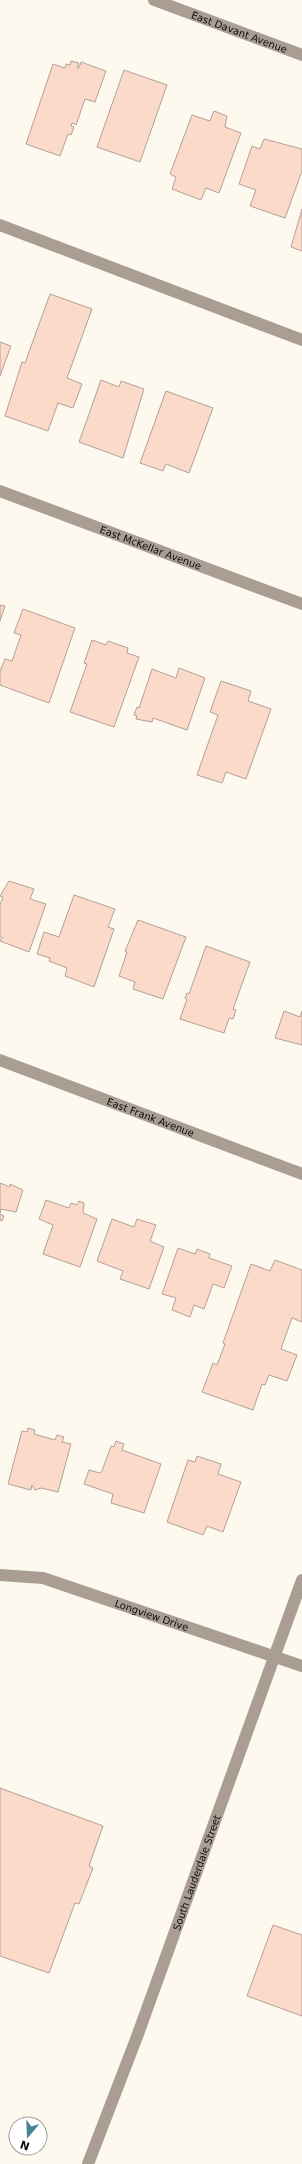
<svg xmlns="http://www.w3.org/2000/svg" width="302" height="2164" viewBox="0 0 302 2164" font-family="'DejaVu Sans',sans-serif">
	<rect width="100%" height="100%" fill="#fef9ef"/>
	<!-- building -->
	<g fill="#fbdac9" stroke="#b2a198">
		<path d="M71,61l8,2 -2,5h2l2,-6 25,9 -11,31 -10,-3 -9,26 -4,-2 -1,3 3,1 -3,8 -3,-1 -8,22 -34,-12 27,-80 12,4 1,-4 4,1z"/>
		<path d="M124,70l43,15 -27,77 -43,-15z"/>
		<path d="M214,111l13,5 -2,11 16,6 -22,60 -13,-5 -5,12 -29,-11 4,-12 -6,-3 22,-59 18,6z"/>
		<path d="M264,139l38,10v22l-17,47 -35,-12 6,-16 -17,-6 13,-38 8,3z"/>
		<path d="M302,209v42l-11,-4z"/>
		<path d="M50,294l42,15 -25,69 15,6 -9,24 -15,-5 -10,28 -43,-15 17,-54 3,1z"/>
		<path d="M0,342l11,4 -11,30z"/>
		<path d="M101,380l18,7 2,-6 23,8 -21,69 -44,-16z"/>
		<path d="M166,391l47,17 -24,65 -23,-9 -3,7 -23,-8z"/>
		<path d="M0,605l5,1 -5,15z"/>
		<path d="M23,609l52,19 -26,75 -49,-18v-14l5,-12 7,2 9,-26 -7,-2z"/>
		<path d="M92,640l14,5 2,-4 20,7 -1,5 12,4 -25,70 -44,-15 17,-48 -3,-1z"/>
		<path d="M179,668l26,10 -18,52 -34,-12 -1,4 -16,-3 1,-3 -3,-1 3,-8 2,1 13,-39 24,9z"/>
		<path d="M221,681l30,10 -3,10 23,8 -25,70 -20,-7 -4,11 -25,-8 21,-60 -8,-3z"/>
		<path d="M9,881l25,8 -4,10 16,5 -17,48 -29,-11 2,-4 -2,-1v-31l3,-8 -3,-1z"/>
		<path d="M74,895l41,14 -7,18 6,2 -20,58 -29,-11 2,-8 -18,-7 1,-3 -13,-4 7,-22 15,5z"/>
		<path d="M138,920l48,17 -23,62 -30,-10 2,-7 -16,-6 8,-24 -2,-1z"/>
		<path d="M206,946l44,16 -17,47 3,1 -3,9 -4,-1 -5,15 -44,-14 7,-20 -2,-1 2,-5 2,1z"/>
		<path d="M284,1011l16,6 2,-6v34l-27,-7z"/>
		<path d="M0,1183l10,4v-3l13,6 -7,22 -15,-3 -1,4z"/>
		<path d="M46,1200l23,8 2,-5 6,2 2,-4 5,2 -1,10 14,6 -17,48 -37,-13 10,-29 -14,-6z"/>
		<path d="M0,1214l4,2 -2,5 -2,-1z"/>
		<path d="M112,1219l22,8 3,-8 19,6 -6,16 14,6 -15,42 -29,-10 3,-8 -26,-10z"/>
		<path d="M178,1248l17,6 2,-5 13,5 -1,4 23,8 -8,22 -11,-4 -9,25 -10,-4 -4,12 -18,-7 4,-12 -14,-4z"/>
		<path d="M275,1260l27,10v52l-10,-4 -11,31 16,6 -10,26 -18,-6 -4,10 -3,-1 -9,26 -51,-18 11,-29 4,2 8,-21 -2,-1 28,-79 19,7z"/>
		<path d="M28,1428l7,2 -1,4 21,6 2,-5 7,2 -2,5 9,2 -13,48 -17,-4 -6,2 -3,-5 -1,5 -23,-6 14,-53 5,1z"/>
		<path d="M116,1441l8,3 -2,6 39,14 -17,49 -33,-10 2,-9 -29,-10 5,-14 11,3 2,-2 9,-25 3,1z"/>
		<path d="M197,1456l24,8 -3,10 23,8 -18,50 -16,-6 -4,9 -36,-13 21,-62 7,2z"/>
		<path d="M0,1788l103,38 -14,40 4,2 -14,36 -4,-1 -26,70 -49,-17z"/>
		<path d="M273,1925l29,10v81l-55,-20z"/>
	</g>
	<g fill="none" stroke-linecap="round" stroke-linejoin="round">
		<!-- minor -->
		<g stroke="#aa9e94" stroke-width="12">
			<path id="s1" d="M154,0l148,55"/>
			<path d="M0,225l302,115"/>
			<path id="s2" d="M0,491l302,113"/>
			<path id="s3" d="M0,1060l302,114"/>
			<path id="s4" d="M0,1575l43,3 259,88"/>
			<path id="s5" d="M88,2164l50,-130 164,-454"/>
		</g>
	</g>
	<g text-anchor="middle" stroke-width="3" stroke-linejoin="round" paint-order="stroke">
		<!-- street labels -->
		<g font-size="10" fill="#0f0c07" stroke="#fff">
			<text dy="4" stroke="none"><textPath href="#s1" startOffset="91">East Davant Avenue</textPath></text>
			<text dy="4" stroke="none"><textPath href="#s2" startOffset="161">East McKellar Avenue</textPath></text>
			<text dy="4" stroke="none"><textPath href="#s3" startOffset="161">East Frank Avenue</textPath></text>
			<text dy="4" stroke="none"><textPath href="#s4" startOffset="158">Longview Drive</textPath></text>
			<text dy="4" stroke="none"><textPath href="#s5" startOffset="311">South Lauderdale Street</textPath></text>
		</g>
	</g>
	<!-- north arrow -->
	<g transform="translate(28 2136) rotate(199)"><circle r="19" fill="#ffffff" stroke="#9f9e9c"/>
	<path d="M0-3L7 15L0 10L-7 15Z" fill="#458599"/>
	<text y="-6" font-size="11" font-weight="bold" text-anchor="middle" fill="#0f0c07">N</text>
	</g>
</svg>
